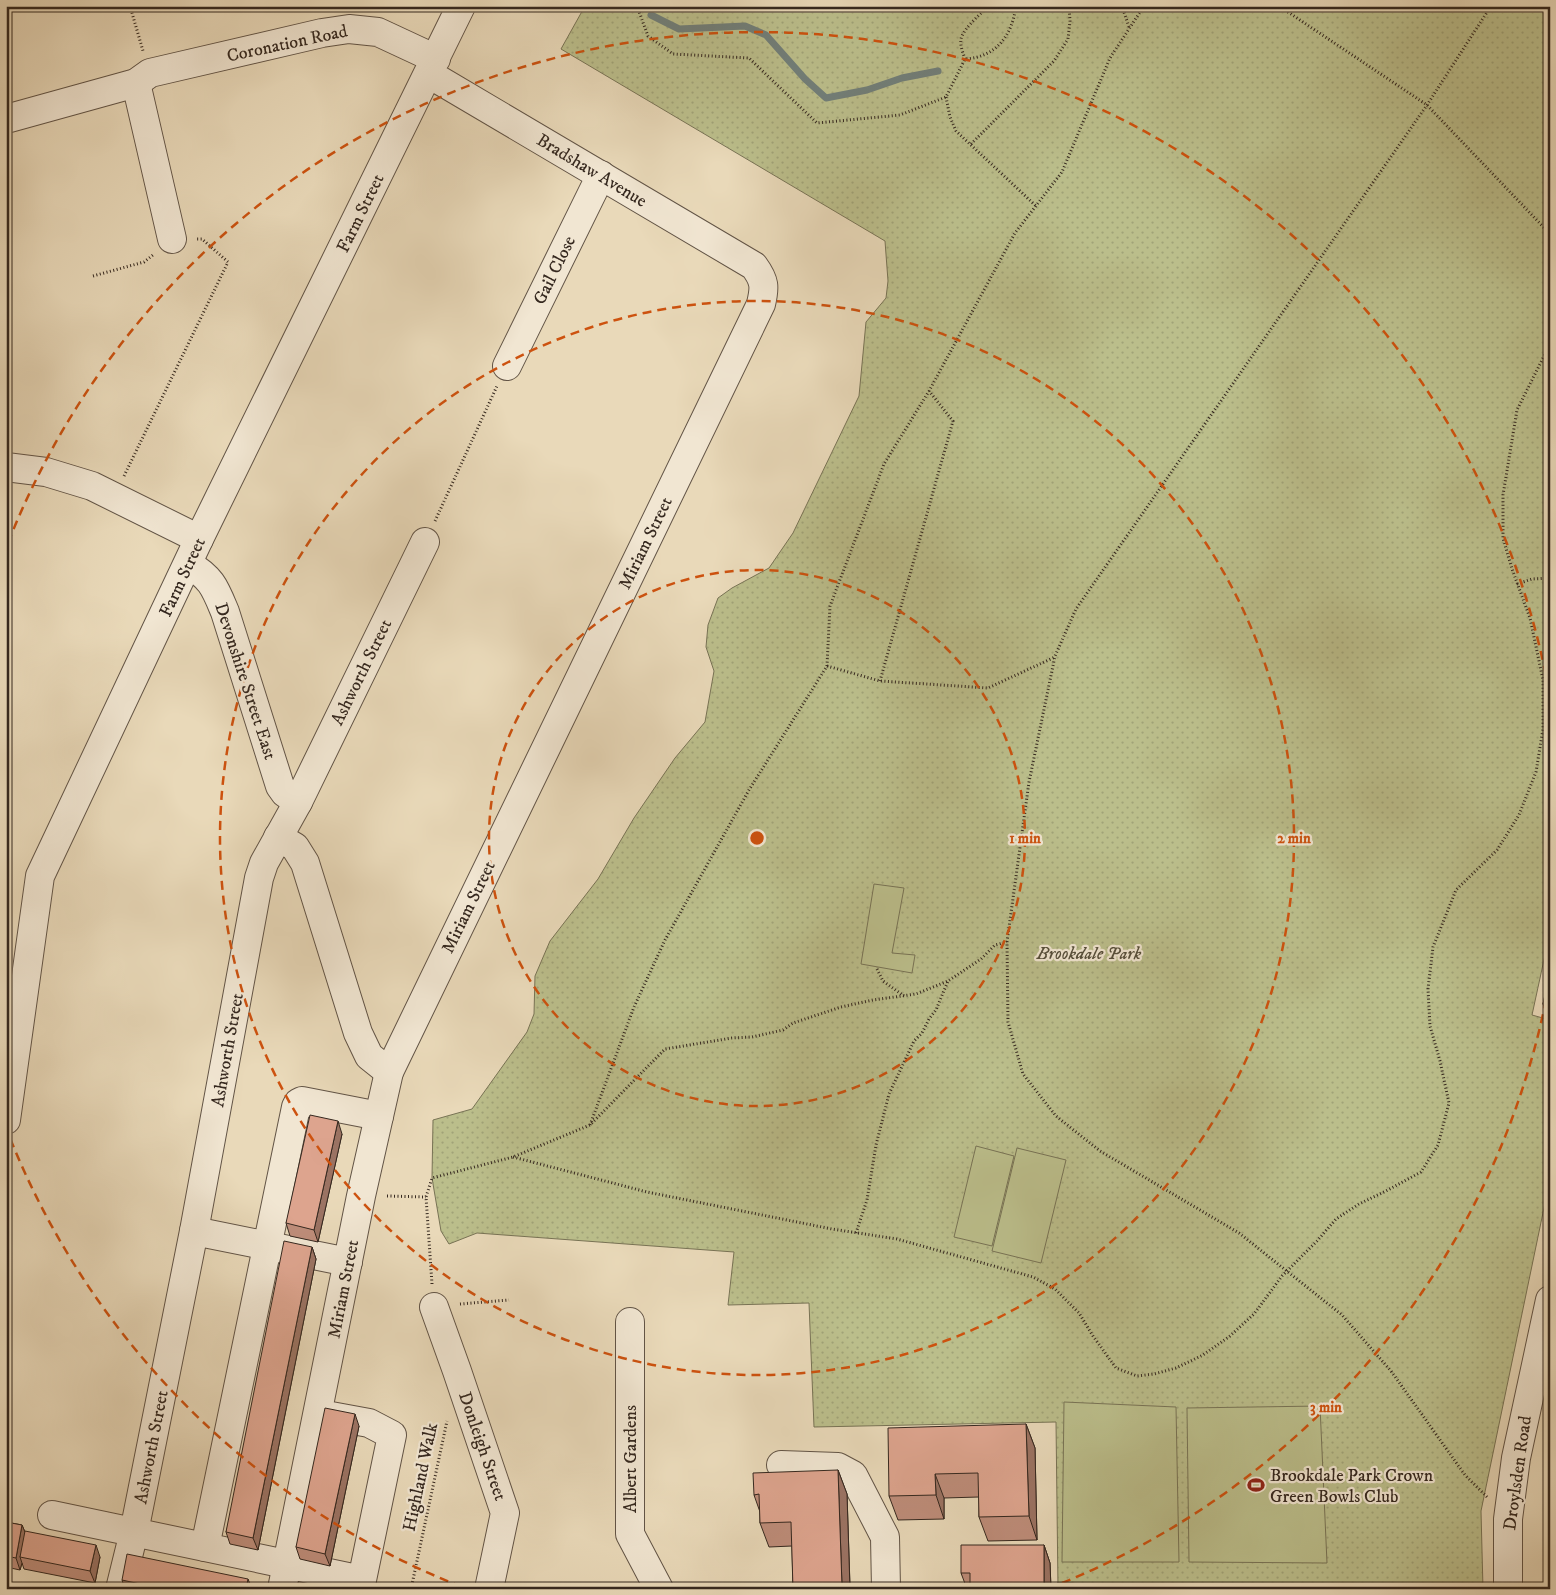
<svg xmlns="http://www.w3.org/2000/svg" width="1556" height="1595" viewBox="0 0 1556 1595" font-family="'IM FELL DW Pica',serif">
	<defs>
		<pattern id="grass-dots" width="8" height="8" patternUnits="userSpaceOnUse" patternTransform="scale(1.25)"><rect width="8" height="8" fill="#bbbe8b"/><path d="M2 2h.1M6 6h.1" fill="none" stroke="#a1a378" stroke-width="1.8" stroke-linecap="round"/></pattern>
	</defs>
	<rect width="100%" height="100%" fill="#e9d9b9"/>
	<filter id="stains"><feTurbulence type="fractalNoise" baseFrequency=".004" numOctaves="4"/><feColorMatrix values="0 0 0 0 .2 0 0 0 0 .09 0 0 0 0 .02 0 0 0 .5 -.17"/></filter>
	<radialGradient id="worn" r=".72"><stop offset=".6" stop-color="#630" stop-opacity="0"/><stop offset="1" stop-color="#630" stop-opacity=".3"/></radialGradient>
	<!-- grass -->
	<path fill="url(#grass-dots)" stroke="#787355" d="M585,6h965v926l-18,83 18,5v159l-69,332 2,78 -425,-1 -2,-166 -242,5 -5,-124 -81,2 6,-53 -257,-19 -28,11 -8,-13 -9,-53 1,-58 39,-11 55,-77 7,-18 1,-38 15,-35 48,-62 36,-61 41,-60 30,-36 9,-51 -8,-24 2,-22 10,-27 14,-10 37,-20 24,-35 66,-137 7,-74 20,-24 2,-17 -3,-40 -324,-192z"/>
	<!-- garden -->
	<g fill="#bbbe8b" stroke="#787355">
		<path d="M874,884l30,4 -12,65 23,2 -3,18 -51,-9z"/>
		<path d="M976,1146l38,10 -22,90 -38,-9z"/>
		<path d="M1017,1148l49,12 -25,103 -49,-12z"/>
		<path d="M1064,1402l112,5 3,155h-117z"/>
		<path d="M1320,1406l7,157 -138,-1 -2,-154z"/>
	</g>
	<g fill="none" stroke-linecap="round" stroke-linejoin="round">
		<!-- stream -->
		<path stroke="#717f7a" stroke-width="7" d="M651,15l28,14 66,-3 21,9 39,44 21,19 41,-8 35,-12 36,-7"/>
		<!-- minor casing -->
		<g stroke="#625446" stroke-width="30">
			<g id="minor">
				<path d="M136,83l36,156"/>
				<path d="M6,119l130,-36 14,-10 172,-40 27,-4 29,3 58,27"/>
				<path d="M507,366l94,-191"/>
				<path d="M6,467l40,5 46,14 107,53"/>
				<path d="M188,564c24,14 27,24 37,48l55,174 5,7 13,9"/>
				<path d="M278,837l17,10 10,16 53,170 11,23 20,16"/>
				<path d="M6,1120l34,-244 159,-337 262,-533"/>
				<path d="M194,1231l154,31"/>
				<path d="M434,1307l23,64 48,142 -16,76"/>
				<path d="M630,1322v212l29,55"/>
				<path d="M781,1465l57,2 15,8 32,62 1,52"/>
				<path d="M52,1515l310,65 30,-145 -23,-12 -49,-9"/>
				<path d="M205,1547l91,-440 2,-4 4,-2 77,15"/>
				<path d="M120,1589l14,-57 60,-301 65,-353 5,-15 34,-61 127,-260"/>
				<path d="M282,1589l79,-393 28,-124 372,-768c4,-17 4,-23 -7,-38l-325,-192"/>
				<path d="M1508,1589v-70l8,-61 34,-158"/>
			</g>
		</g>
		<!-- path -->
		<g stroke="#35281f" stroke-width="3" stroke-dasharray="1 2.5" stroke-linecap="butt">
			<path d="M130,6l13,45"/>
			<path d="M637,6l11,30 25,18 76,4 68,65 83,-8 46,-18 19,-38c31,-2 47,-23 51,-53"/>
			<path d="M1122,6l7,21"/>
			<path d="M1279,6l148,99 123,129"/>
			<path d="M965,59c-2,-6 -5,-13 -4,-20 2,-10 20,-26 28,-33"/>
			<path d="M946,97l4,20 6,14 80,75"/>
			<path d="M971,144l83,-83 14,-22 2,-18 -1,-15"/>
			<path d="M93,276l51,-14 9,-7"/>
			<path d="M124,476l104,-214 -26,-23h-6"/>
			<path d="M435,521l62,-135"/>
			<path d="M1517,584l15,-5 18,-1"/>
			<path d="M827,666l53,15 108,7 67,-31"/>
			<path d="M880,681l73,-260 -24,-30"/>
			<path d="M877,969l6,12 21,15"/>
			<path d="M590,1125l44,-118 31,-67 84,-150 78,-124 3,-60 54,-142 45,-73 86,-158 47,-61 48,-114 34,-52"/>
			<path d="M513,1157l134,35 185,37 65,10 136,38 22,12 24,24 14,23 23,32 21,8 17,-2 22,-6 27,-13 27,-19 24,-22 28,-38 35,-35 19,-22 23,-15 27,-13 35,-19 17,-27 11,-42 -9,-42 -10,-35 -2,-37 5,-42 23,-57 41,-40 22,-35 17,-43 7,-43v-49l-13,-62 -18,-49 -9,-31v-43l14,-85 33,-66"/>
			<path d="M387,1196l39,1"/>
			<path d="M856,1233l11,-33 9,-55 13,-51 25,-53 8,-8 7,-14 7,-9 12,-29"/>
			<path d="M432,1284l-6,-87 6,-19 81,-21 77,-32 75,-76 67,-11 20,-1 31,-7 10,-7 48,-16 32,-7 43,-6 32,-13 33,-22 14,-14 12,-3"/>
			<path d="M460,1304l49,-4"/>
			<path d="M1487,1497l-22,-22 -74,-104 -49,-56 -103,-82 -139,-82 -44,-35 -33,-42 -15,-52 -1,-80 22,-160 26,-126 21,-47 351,-504 64,-99"/>
			<path d="M411,1589l36,-168"/>
		</g>
		<!-- minor -->
		<use href="#minor" stroke="#f1e6d2" stroke-width="28"/>
	</g>
	<!-- wall -->
	<g fill="#be8d7a" stroke="#35281f">
		<path d="M1550,971v46l-3,-1 -4,-12z"/>
		<path d="M342,1134l-24,108 -28,-6 -4,-13z"/>
		<path d="M312,1247l4,12 -58,291 -28,-6 -4,-12z"/>
		<path d="M1026,1424l9,24 2,92 -49,1 -9,-24v-20l-35,1v21l-46,1 -9,-24z"/>
		<path d="M359,1426l-29,140 -30,-7 -4,-12z"/>
		<path d="M838,1470l9,24 3,92 15,-1 1,4h-73l-1,-43 -23,1 -9,-24v-11l-6,-17z"/>
		<path d="M6,1522l16,3 3,7 75,25 -5,26 -71,-14 -2,-6 -2,7 -14,-3z"/>
		<path d="M1044,1545l6,18 1,26h-84l-6,-16z"/>
		<path d="M122,1580l130,9h-127z"/>
	</g>
	<!-- shaded-wall -->
	<g fill="#9b7363" stroke="#35281f">
		<path d="M338,1121l4,13 -24,108 -4,-12z"/>
		<path d="M312,1247l4,12 -58,291 -5,-12z"/>
		<path d="M355,1414l4,12 -29,140 -5,-12z"/>
		<path d="M1026,1424l9,24 2,92 -8,-24z"/>
		<path d="M838,1470l9,24 3,95 -8,-3z"/>
		<path d="M935,1474l9,24v21l-8,-24z"/>
		<path d="M22,1525l5,12 -7,20 2,6 -2,7 -4,-12z"/>
		<path d="M96,1545l4,12 -5,26 -5,-12z"/>
		<path d="M1044,1545l6,18 1,26h-7z"/>
		<path d="M248,1579l4,10h-6z"/>
	</g>
	<!-- building -->
	<g fill="#dda48e" stroke="#35281f">
		<path d="M1550,971v35l-7,-2z"/>
		<path d="M310,1115l28,6 -24,109 -28,-7z"/>
		<path d="M284,1241l28,6 -59,291 -27,-6z"/>
		<path d="M325,1408l30,6 -30,140 -29,-7z"/>
		<path d="M1026,1424l3,92 -50,1 -1,-44 -43,1 1,21 -47,1 -1,-68z"/>
		<path d="M838,1470l4,116 23,-1v4h-72l-2,-67 -31,1 -1,-29 -5,1 -1,-22z"/>
		<path d="M6,1522l16,3 -6,33 -10,-2z"/>
		<path d="M25,1531l71,14 -6,26 -70,-14z"/>
		<path d="M961,1545h83v44h-74v-16h-9z"/>
		<path d="M127,1554l121,25 -2,10h-83l-41,-9z"/>
		<path d="M1057,1583l79,2v4h-79z"/>
		<path d="M1242,1586l99,1v2h-99z"/>
	</g>
	<!-- distance rings -->
	<g fill="none" stroke="#cd520f" stroke-width="2.5" stroke-dasharray="9 6">
		<circle cx="757" cy="838" r="268"/>
		<circle cx="757" cy="838" r="537"/>
		<path d="M1549 985A805 805 0 0 1 1052 1587M462 1587A805 805 0 0 1 8 1133M8 543A805 805 0 0 1 1549 691"/>
	</g>
	<!-- icons -->
	<defs>
		<g id="stadium-bare" transform="scale(1.35)"><path d="M0-5a6.5 5 0 1 0 0 10a6.5 5 0 1 0 0-10ZM-3.5-1.8h7v3.6h-7Z" fill="#8f2418" stroke="#f1e6d2" stroke-width="2.5" paint-order="stroke"/></g>
	</defs>
	<g fill-rule="evenodd">
		<use href="#stadium-bare" x="1256" y="1485"/>
	</g>
	<g text-anchor="middle" stroke-width="4.5" stroke-linejoin="round" paint-order="stroke">
		<!-- street labels -->
		<g font-size="18" fill="#35281f" stroke="#f1e6d2">
			<text transform="translate(287 43) rotate(-12)" y="6">Coronation Road</text>
			<text transform="translate(592 170) rotate(31)" y="6">Bradshaw Avenue</text>
			<text transform="translate(360 213) rotate(-64)" y="6">Farm Street</text>
			<text transform="translate(554 270) rotate(-64)" y="6">Gail Close</text>
			<text transform="translate(645 543) rotate(-64)" y="6">Miriam Street</text>
			<text transform="translate(182 577) rotate(-65)" y="6">Farm Street</text>
			<text transform="translate(361 672) rotate(-64)" y="6">Ashworth Street</text>
			<text transform="translate(246 681) rotate(72)" y="6">Devonshire Street East</text>
			<text transform="translate(468 907) rotate(-64)" y="6">Miriam Street</text>
			<text transform="translate(227 1050) rotate(-80)" y="6">Ashworth Street</text>
			<text transform="translate(343 1289) rotate(-79)" y="6">Miriam Street</text>
			<text transform="translate(483 1446) rotate(71)" y="6">Donleigh Street</text>
			<text transform="translate(151 1447) rotate(-79)" y="6">Ashworth Street</text>
			<text transform="translate(630 1459) rotate(-90)" y="6">Albert Gardens</text>
			<text transform="translate(1517 1473) rotate(-82)" y="6">Droylsden Road</text>
			<text transform="translate(420 1477) rotate(-78)" y="6">Highland Walk</text>
		</g>
		<!-- park labels -->
		<g font-size="18" font-style="italic" fill="#564e3a" stroke="#f1e6d2">
			<text x="1089" y="959">Brookdale Park</text>
		</g>
		<!-- poi labels -->
		<g font-size="18" fill="#35281f" stroke="#f1e6d2" text-anchor="start">
			<text x="1270" y="1481">Brookdale Park Crown<tspan x="1270" dy="21">Green Bowls Club</tspan></text>
		</g>
	</g>
	<circle cx="757" cy="838" r="8" fill="#cd520f" stroke="#f1e6d2" stroke-width="2.5"/>
	<g font-size="15" text-anchor="middle" font-weight="bold" fill="#cd520f" stroke="#f1e6d2" stroke-width="4.5" stroke-linejoin="round" paint-order="stroke">
		<text x="1025" y="843">1 min</text>
		<text x="1294" y="843">2 min</text>
		<text x="1326" y="1412">3 min</text>
	</g>
	<!-- margin -->
	<rect width="1556" height="1595" fill="none" stroke="#e9d9b9" stroke-width="25"/>
	<rect x="8" y="8" width="1541" height="1580" fill="none" stroke="#35281f" stroke-width="2.5"/>
	<rect x="12" y="12" width="1531" height="1570" fill="none" stroke="#35281f"/>
	<rect width="100%" height="100%" filter="url(#stains)"/>
	<rect width="100%" height="100%" fill="url(#worn)"/>
</svg>
